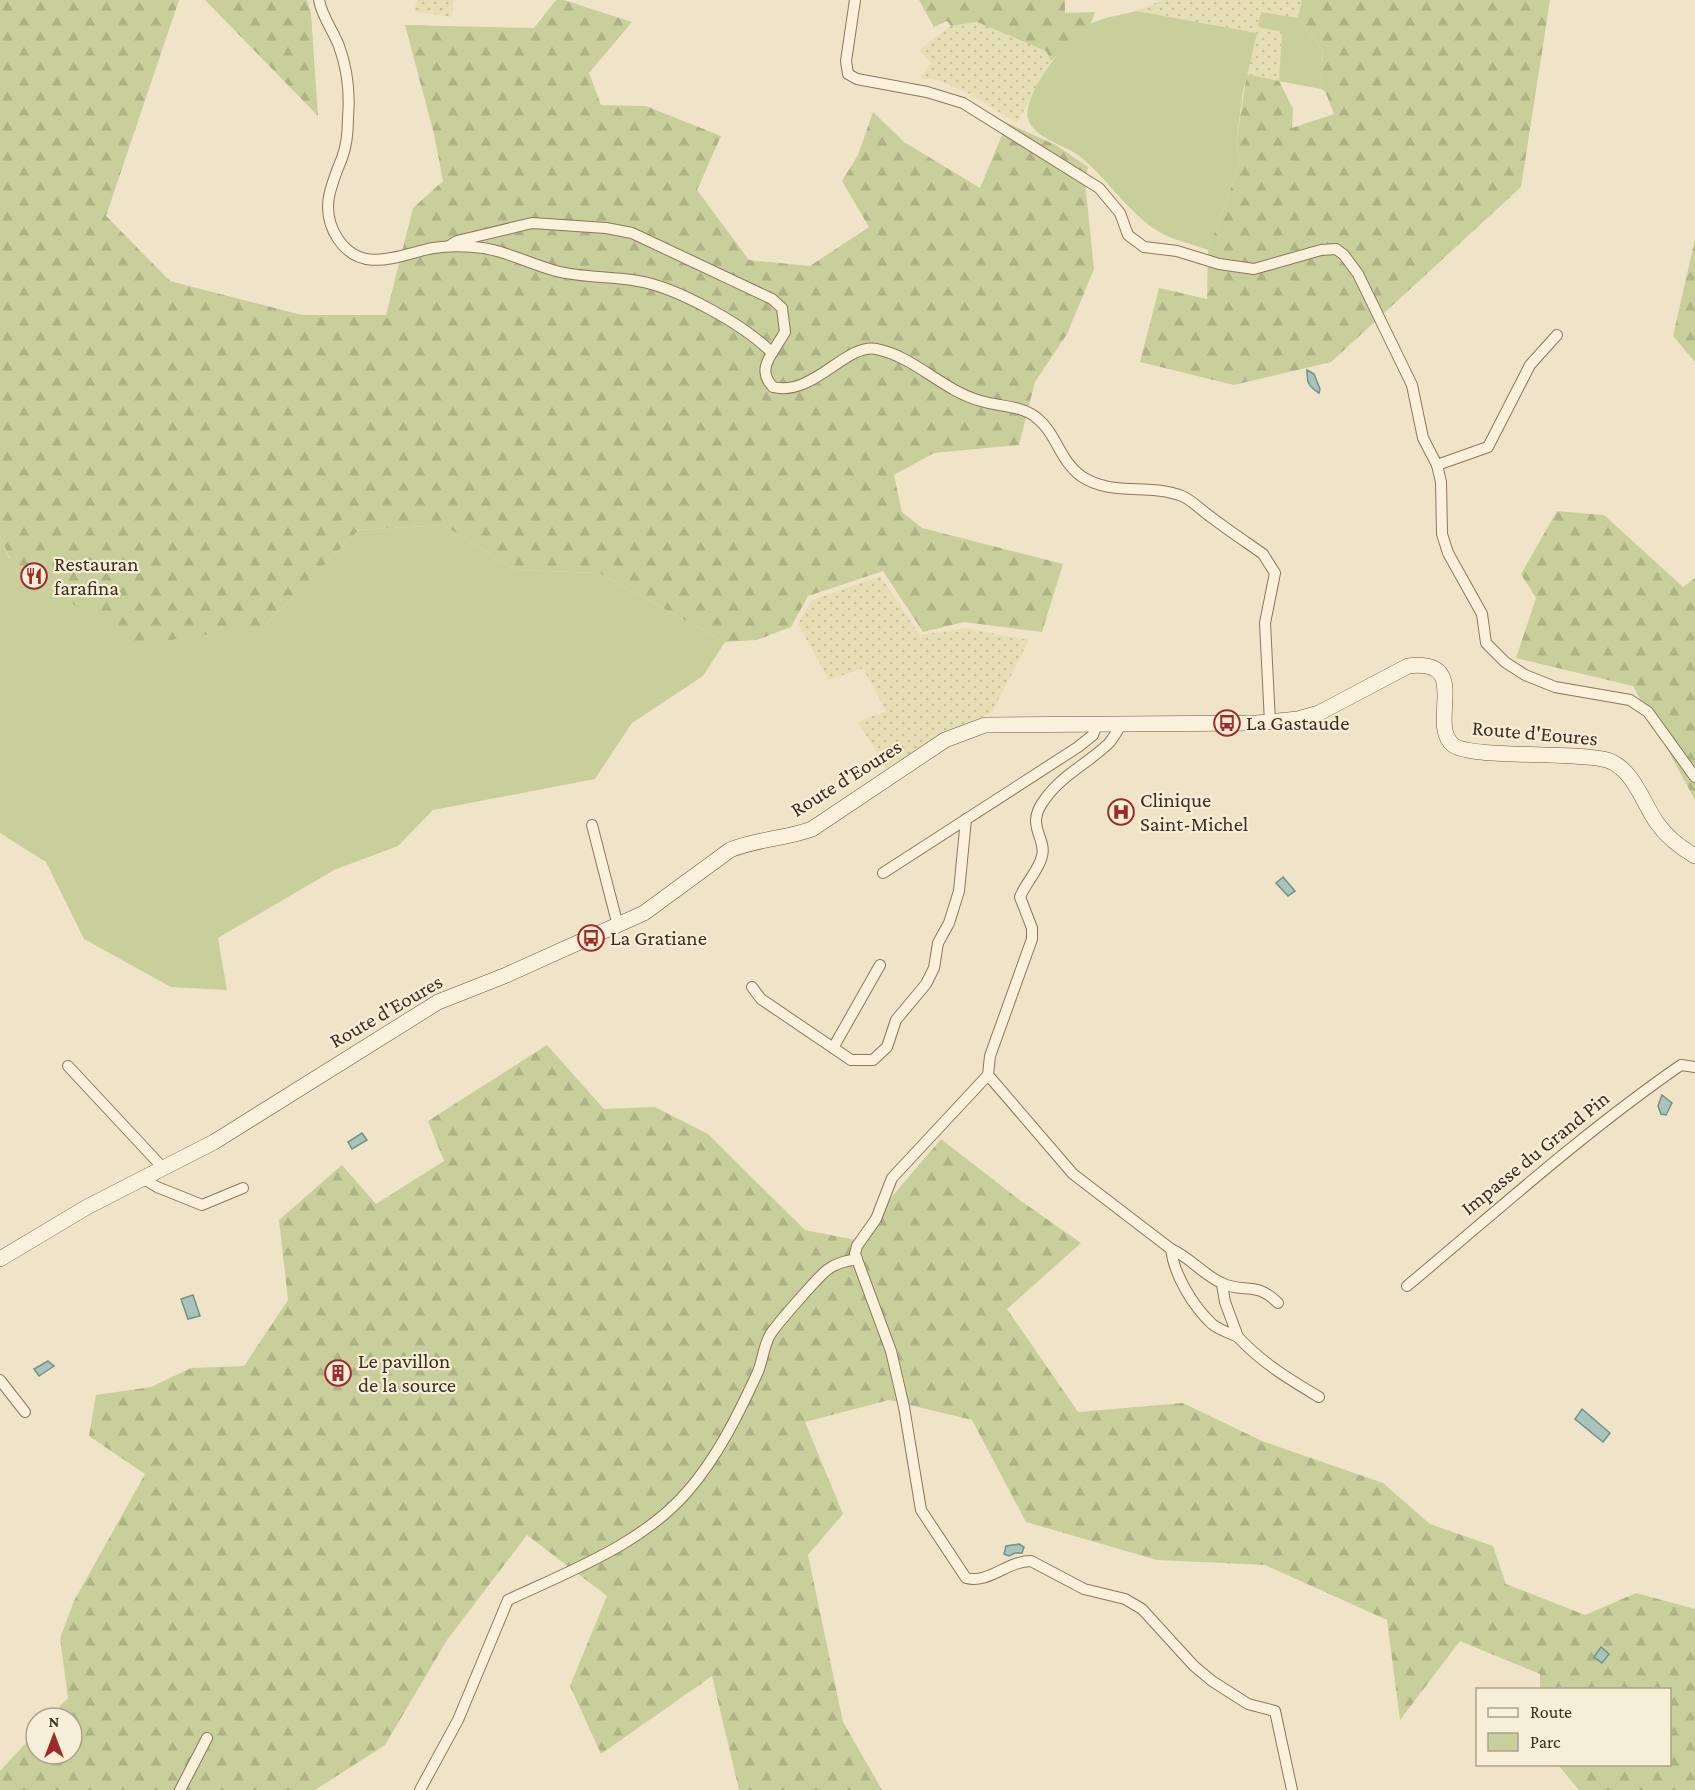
<svg xmlns="http://www.w3.org/2000/svg" width="1695" height="1790" viewBox="0 0 1695 1790" font-family="'Crimson Pro',serif">
	<defs>
		<pattern id="farmland-dots" width="8" height="8" patternUnits="userSpaceOnUse" patternTransform="scale(1.5)"><rect width="8" height="8" fill="#e6deb5"/><path d="M2 2h.1M6 6h.1" fill="none" stroke="#c6bf9b" stroke-width="1.8" stroke-linecap="round"/></pattern>
		<pattern id="forest-firs" width="22" height="20" patternUnits="userSpaceOnUse" patternTransform="scale(1.5)"><rect width="22" height="20" fill="#c9cf9b"/><path d="M5 1l3.5 6h-7zM16 11l3.5 6h-7z" fill="#aeb285"/></pattern>
	</defs>
	<rect width="100%" height="100%" fill="#f0e4c8"/>
	<!-- farmland -->
	<g fill="url(#farmland-dots)">
		<path d="M417,0h37l-3,17 -37,-6z"/>
		<path d="M1163,0h139l-4,18 -37,-5 21,19 -3,49 -32,-7 9,-41 -120,-22z"/>
		<path d="M977,22l69,29 5,10 -34,62 -49,-30 -33,-14 -14,-1 10,-15 -12,-13 32,-24z"/>
		<path d="M880,576l40,59 45,-7 64,12 -37,72 -41,18 -63,40 -30,-48 28,-11 -23,-43 -34,12 -31,-56 14,-24z"/>
	</g>
	<!-- green -->
	<g fill="#c9cf9b">
		<path d="M1136,11l121,22 -14,59 -7,50 4,21 -32,87c-15,-6 -33,-9 -47,-17 -33,-19 -53,-55 -83,-78 -14,-10 -46,-18 -50,-37 -5,-25 43,-86 64,-95 13,-6 30,-8 44,-12z"/>
		<path d="M1261,12l37,6 25,33 -2,38 -42,-8 3,-49 -24,-5z"/>
		<path d="M443,525l73,45 83,3 126,69 -22,34 -71,47 -37,56 -162,31 -35,36 -64,24 -116,68 9,52 -56,-3 -87,-48 -38,-77 -46,-29v-297l9,22 255,68 95,-96z"/>
	</g>
	<!-- forest -->
	<g fill="url(#forest-firs)">
		<path d="M0,0h179l-73,216 64,65 132,34h84l27,-107 30,-27 -9,-47 -29,-109 129,3 22,-28h8l68,22 -43,51 12,32 45,1 75,30 -24,54 52,70 61,6 59,-39 -27,-46 16,-26 15,-43 31,30 76,46 27,-65 49,22 32,22 -3,15 9,87 -27,65 -32,48 -16,63 -85,8 -40,22 8,37 20,16 141,36 -21,68 -78,-10 -41,10 -40,-61 -75,25 -17,31 -34,13 -32,2 -126,-69 -83,-3 -73,-45 -84,5 -95,96 -134,20 -121,-89 -9,-21z"/>
		<path d="M205,0h102l4,13 7,103z"/>
		<path d="M919,0h146v13l30,-1 -4,11 -40,38 -5,-10 -69,-29 -26,4 -4,-5 -13,6z"/>
		<path d="M1302,0h248l-29,187 -190,175 -97,23 -94,-23 19,-74 48,11 1,-49 32,-87 -4,-21 11,-68 32,7 14,28 -1,19 42,-14 -9,-23 -4,-2 2,-38 -25,-33z"/>
		<path d="M1695,239v123l-22,-26z"/>
		<path d="M1557,511l47,4 79,72 12,-9v222l-62,-114 -117,-28 20,-60 -15,-24z"/>
		<path d="M547,1045l57,64 51,-2 53,27 97,96 50,10 86,-101 80,62 60,42 -74,66 71,103 105,-9 79,38 121,42 47,41 63,22 13,38 79,31 51,-22 59,16v181h-116l-21,-25 112,-1v-74l-130,-1v-15l-80,-33 -60,79 -13,-100 -122,-55 -108,-5 -131,-38 -54,-102 -83,-20 -84,22 38,92 -35,41 35,167 39,68h-143l-27,-114 -111,78 -31,-68 37,-90 -80,-61 -80,105 -62,105 -70,45h-315v-19l36,-39v22h36v-36h-23l19,-20 -8,-60 14,-37 71,-127 -56,-38 7,-41 55,-8 40,-19 53,-2 44,-66 -9,-80 63,-55 34,39 68,-43 -16,-40z"/>
	</g>
	<!-- water -->
	<g fill="#a9c4bc" stroke="#6f938a" stroke-width="1.5">
		<path d="M1307,370l7,4 6,15 -1,4c-11,-7 -12,-10 -12,-23z"/>
		<path d="M1283,877l12,14 -7,5 -12,-13z"/>
		<path d="M1662,1095l10,8 -6,12 -5,-1 -3,-8z"/>
		<path d="M362,1133l5,7 -15,9 -4,-7z"/>
		<path d="M193,1295l7,21 -12,3 -7,-20z"/>
		<path d="M48,1361l6,5 -15,10 -5,-7z"/>
		<path d="M1582,1409l28,24 -7,9 -28,-23z"/>
		<path d="M1019,1544l5,3 -2,6h-7l-6,3 -5,-2 2,-8z"/>
		<path d="M1601,1647l8,7 -7,9 -8,-6z"/>
	</g>
	<g fill="none" stroke-linecap="round" stroke-linejoin="round">
		<!-- street casing -->
		<g stroke="#8d765c" stroke-width="12">
			<g id="street">
				<path d="M319,0c3,17 14,30 20,46 8,22 11,48 9,71 0,14 -1,28 -6,41 -11,28 -23,52 -4,81 24,36 61,16 95,9 12,-2 28,-2 41,-1 29,2 55,17 82,24 27,7 54,5 82,10 38,6 107,44 134,72 -8,13 -10,22 1,34 40,10 73,-44 103,-38 38,7 67,42 105,52 19,6 40,4 56,17 19,15 23,43 44,58 31,21 68,7 101,20 10,4 20,15 29,21 17,13 35,25 52,37l12,19 -10,50 5,99"/>
				<path d="M855,0l-9,61 2,13 9,5 70,13 36,11 136,85 21,25 8,22 16,12 33,4 42,13 35,5 67,-19 15,-1 8,6 14,19 54,111 11,53 14,27 4,17 1,52 6,19 34,61 4,29 19,19 20,13 30,12 75,13 18,12 47,65"/>
				<path d="M449,246l8,-5 75,-18 74,5 26,5 140,66 10,9 3,24 -13,21"/>
				<path d="M1437,465l51,-18 42,-82 27,-30"/>
				<path d="M1121,725c-4,6 -8,14 -13,19 -21,20 -46,31 -63,55 -21,27 2,38 -3,57 -3,14 -16,26 -22,41l12,31v11l-42,117 -2,19 85,99 98,75c3,26 22,57 41,75 7,6 18,9 26,13l-13,-35 -3,-18"/>
				<path d="M592,825l26,101"/>
				<path d="M883,873l195,-126 15,-12 4,-11"/>
				<path d="M752,987l9,12 90,61h22l14,-13 9,-27 30,-36 8,-16 4,-25 11,-20 10,-32 7,-72"/>
				<path d="M833,1048l47,-83"/>
				<path d="M68,1066l96,103"/>
				<path d="M988,1075l-96,103 -16,41 -19,27 -2,8 36,97 13,56 17,103 45,68c23,6 41,-17 65,-17l53,28 41,10 17,10 52,57 18,15 36,23 27,7 17,79"/>
				<path d="M144,1179l13,8 45,18 41,-17"/>
				<path d="M1171,1249c19,8 32,26 51,34 21,11 33,-3 56,20"/>
				<path d="M1407,1286c90,-75 177,-154 274,-221l14,2"/>
				<path d="M1238,1337c24,26 51,42 81,60"/>
				<path d="M0,1380l25,32"/>
				<path d="M180,1790l27,-52"/>
				<path d="M420,1790l38,-70 50,-120c62,-29 134,-56 179,-108 30,-34 51,-77 70,-118 6,-13 6,-27 13,-39 5,-9 49,-59 57,-65 9,-7 19,-9 30,-11"/>
			</g>
		</g>
		<!-- secondary casing -->
		<g stroke="#6f573f" stroke-width="16">
			<path id="secondary" d="M0,1259l87,-52 127,-65 224,-140 66,-26 140,-63 86,-63c26,-11 55,-11 82,-21l133,-89 40,-15 272,-2 41,-4 21,-6 89,-47c65,-8 19,57 45,79 18,14 123,6 154,15 26,8 36,43 50,63 10,14 24,25 38,33"/>
		</g>
		<!-- street -->
		<use href="#street" stroke="#faf1dc" stroke-width="10"/>
		<!-- secondary -->
		<use href="#secondary" stroke="#faf1dc" stroke-width="15"/>
	</g>
	<!-- icons -->
	<defs>
		<g id="restaurant-ring" transform="scale(1.35)"><circle r="9.5" fill="#f7eed8" stroke="#9e2a2b" stroke-width="1.5"/><path d="M-5-6h1v4h1v-4h1v4h1v-4h1v5L-1.5 .5V6h-2V.5L-5-1ZM5-6V6H3V1.5H1.5Q1.5-4 5-6Z" fill="#9e2a2b"/></g>
		<g id="bus-ring" transform="scale(1.35)"><circle r="9.5" fill="#f7eed8" stroke="#9e2a2b" stroke-width="1.5"/><path d="M-5-6H5V4H4V6H2V4H-2V6H-4V4H-5ZM-3.5-4V0h7V-4ZM-3.5 1.2v1.5H-2V1.2ZM2 1.2v1.5H3.5V1.2Z" fill="#9e2a2b"/></g>
		<g id="hospital-ring" transform="scale(1.35)"><circle r="9.5" fill="#f7eed8" stroke="#9e2a2b" stroke-width="1.5"/><path d="M-5-5h3v3.5h4V-5h3V5h-3V1.5h-4V5h-3Z" fill="#9e2a2b"/></g>
		<g id="building-ring" transform="scale(1.35)"><circle r="9.5" fill="#f7eed8" stroke="#9e2a2b" stroke-width="1.5"/><path d="M-4-6H4V6H1V3H-1V6H-4ZM-2.5-4.3h1.7v1.8h-1.7ZM.8-4.3h1.7v1.8H.8ZM-2.5-1h1.7V.8h-1.7ZM.8-1h1.7V.8H.8Z" fill="#9e2a2b"/></g>
	</defs>
	<g fill-rule="evenodd">
		<use href="#restaurant-ring" x="34" y="576"/>
		<use href="#bus-ring" x="1227" y="723"/>
		<use href="#hospital-ring" x="1121" y="812"/>
		<use href="#bus-ring" x="591" y="938"/>
		<use href="#building-ring" x="338" y="1373"/>
	</g>
	<g text-anchor="middle" stroke-width="4.5" stroke-linejoin="round" paint-order="stroke">
		<!-- poi labels -->
		<g font-size="21" fill="#3d2e20" stroke="#f7eed8" text-anchor="start">
			<text x="54" y="571">Restauran<tspan x="54" dy="24">farafina</tspan></text>
			<text x="1246" y="730">La Gastaude</text>
			<text x="1140" y="807">Clinique<tspan x="1140" dy="24">Saint-Michel</tspan></text>
			<text x="610" y="945">La Gratiane</text>
			<text x="358" y="1368">Le pavillon<tspan x="358" dy="24">de la source</tspan></text>
		</g>
		<!-- street labels -->
		<g font-size="21" fill="#3d2e20" stroke="#f7eed8">
			<text transform="translate(1535 733) rotate(5)" y="7">Route d'Eoures</text>
			<text transform="translate(846 778) rotate(-32)" y="7">Route d'Eoures</text>
			<text transform="translate(386 1011) rotate(-30)" y="7">Route d'Eoures</text>
			<text transform="translate(1535 1153) rotate(-39)" y="7">Impasse du Grand Pin</text>
		</g>
	</g>
	<!-- legend -->
	<rect x="1476" y="1688" width="195" height="78" fill="#f7eed8" stroke="#ada18e" stroke-width="1.5"/>
	<rect x="1488" y="1708" width="30" height="9" fill="#faf1dc" stroke="#ada18e" stroke-width="1.5"/>
	<text x="1530" y="1718" font-size="18" fill="#3d2e20">Route</text>
	<rect x="1488" y="1733" width="30" height="18" fill="#c9cf9b" stroke="#ada18e" stroke-width="1.5"/>
	<text x="1530" y="1748" font-size="18" fill="#3d2e20">Parc</text>
	<!-- north arrow -->
	<g transform="translate(54 1736)"><circle r="28" fill="#f7eed8" stroke="#ada18e" stroke-width="1.5"/>
	<path d="M0-4.5L10 22L0 15L-10 22Z" fill="#9e2a2b"/>
	<text y="-9" font-size="16" font-weight="bold" text-anchor="middle" fill="#3d2e20">N</text>
	</g>
</svg>
